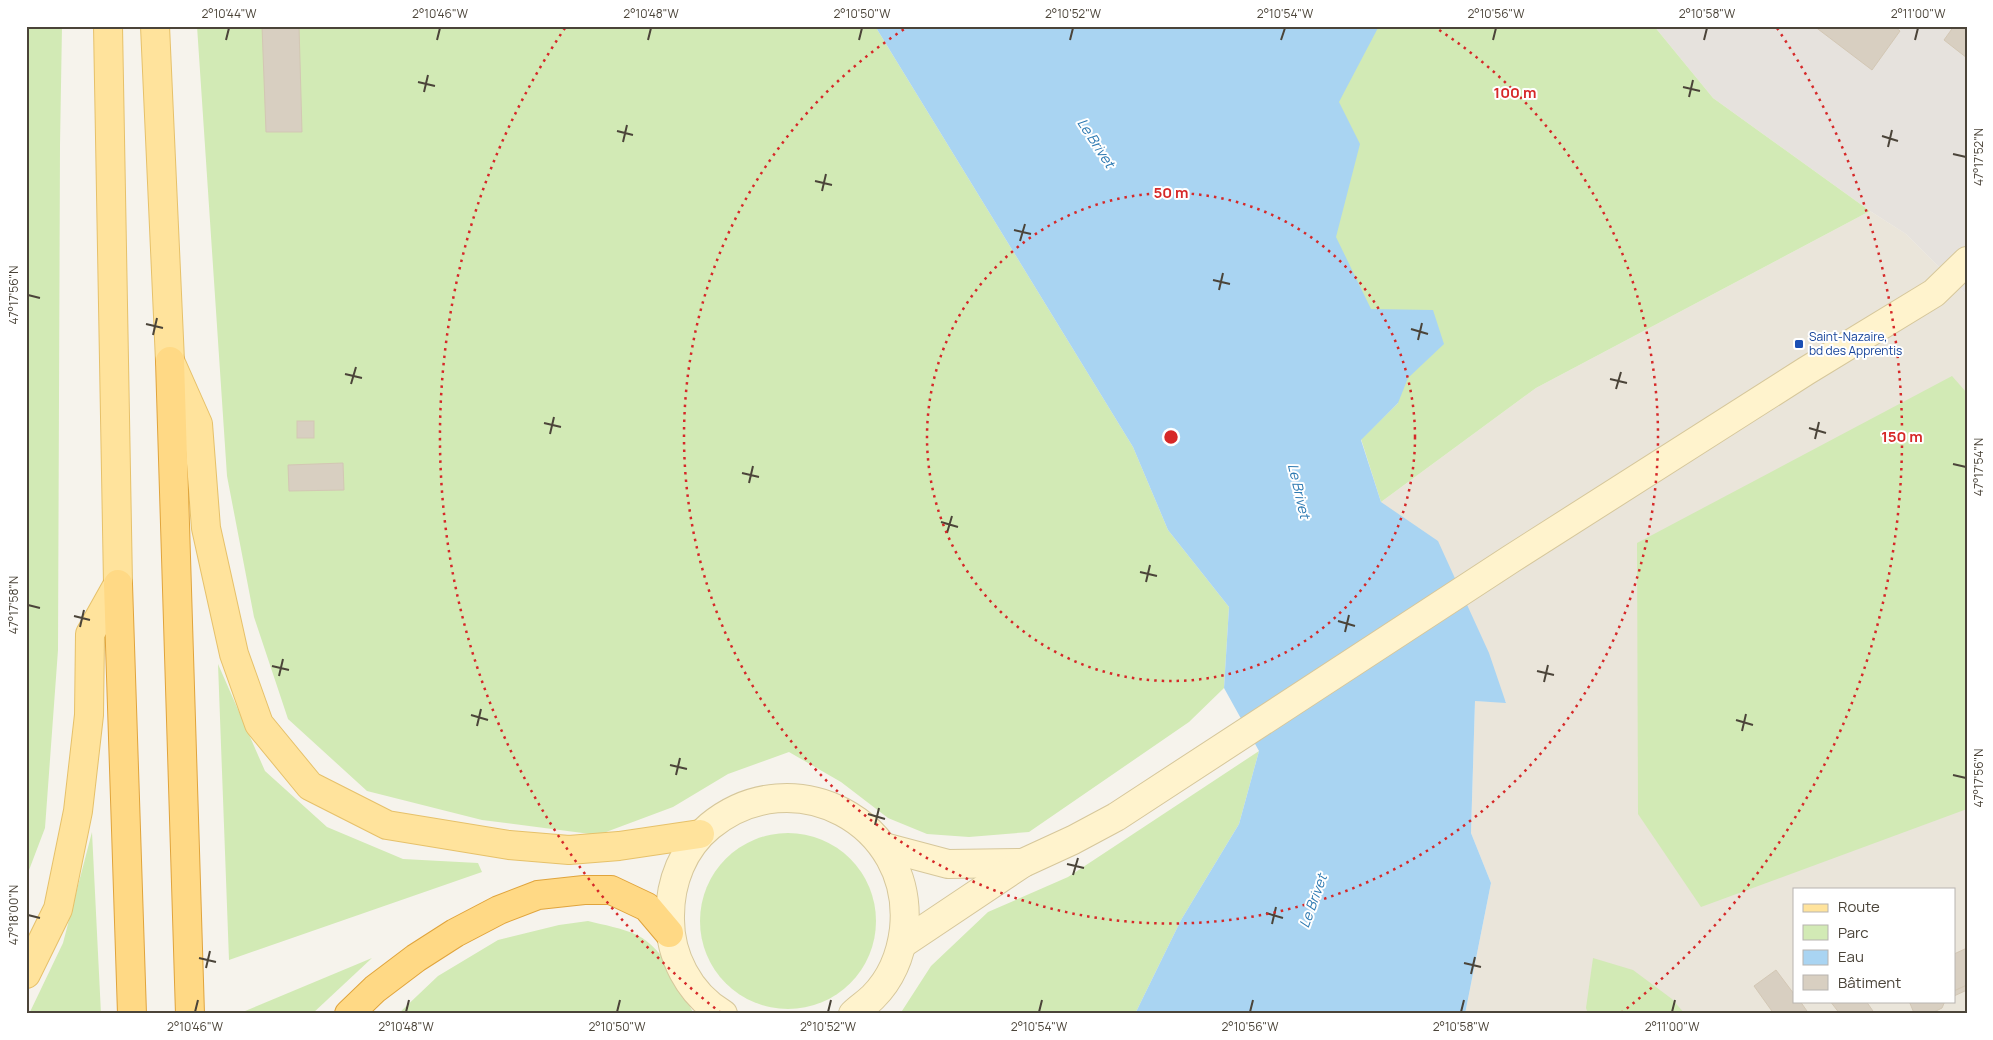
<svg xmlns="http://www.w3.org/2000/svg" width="1993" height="1040" viewBox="0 0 1993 1040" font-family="Manrope,sans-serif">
	<rect width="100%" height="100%" fill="#f6f3ec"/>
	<!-- residential -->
	<path fill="#eae5da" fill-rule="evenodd" d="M1870,211l36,23 61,61v719h-502l26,-131 -20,-50 4,-132 31,1 -125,-200 155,-114zM1794,889h160v112h-160z"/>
	<!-- industrial -->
	<path fill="#e6e2dd" d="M1654,26h313v269l-61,-61 -36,-23 -157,-113z"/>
	<!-- green -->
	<g fill="#d2eab5">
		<path d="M26,26h36l-2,119 -2,505 -13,178 -19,50z"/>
		<path d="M197,26h678l258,421 35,83 61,77 -5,81 -35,34 -160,110 -60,5 -42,-3 -39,-16 -47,-36 -52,-30 -61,22 -55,33 -75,28 -116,-15 -115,-29 -79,-72 -34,-102 -27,-141z"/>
		<path d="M1113,26h541l59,72 157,113 -334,177 -155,114 -20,-63 37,-36z"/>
		<path d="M1952,376l15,17v416l-266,98 -63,-93 -1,-271z"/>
		<path d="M218,664l47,107 62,56 76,32 75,4 4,9 -253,88z"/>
		<path d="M1259,751l-20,73 -58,96 -46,94h-235l31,-48 57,-54 80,-35z"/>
		<path d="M92,832l9,182h-72l34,-71z"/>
		<circle cx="788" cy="921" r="88"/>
		<path d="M588,921c16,4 34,7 49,14 29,15 42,51 57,79h-296l40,-38 60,-36 61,-15z"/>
		<path d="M372,958l-60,56h-74z"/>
		<path d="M1593,958l40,12 39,29 13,15h-97l-2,-6z"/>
	</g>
	<!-- water -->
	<path fill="#a9d4f2" d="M875,26h504l-40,76 21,42 -24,93 35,72 62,1 11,34 -36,34 -10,25 -37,37 20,62 57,39 51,112 17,50 -31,-2 -4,132 20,50 -26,131h-330l46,-94 58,-96 20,-73 -35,-63 5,-81 -61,-77 -35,-83z"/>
	<!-- building -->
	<g fill="#d8cfc1" stroke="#d3c7b4">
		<path d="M262,26h37l3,106h-36z"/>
		<path d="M1814,26h80l6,5 -28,39z"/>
		<path d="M1954,26h13v32l-23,-18z"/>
		<rect x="297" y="421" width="17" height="17"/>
		<path d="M343,463l1,27 -55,1 -1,-26z"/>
		<path d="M1967,948v37l-13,6v-37z"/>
		<path d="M1776,970l18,24v7h6l9,13h-35l-20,-28z"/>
		<path d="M1967,985v5l-13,6v-5z"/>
		<path d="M1830,1001h36l9,13h-35z"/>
		<path d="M1909,1001h36l-3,7 -12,6 -16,-1z"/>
	</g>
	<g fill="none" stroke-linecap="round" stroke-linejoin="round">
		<!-- secondary casing -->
		<g stroke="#d6c79b" stroke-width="30">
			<g id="secondary">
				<path d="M884,847l64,17 75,-1"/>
				<path d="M902,944l121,-81 50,-23 43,-23 395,-258 295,-188 128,-78 33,-32"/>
				<path d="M723,1014c-34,-20 -54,-59 -53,-98 0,-34 13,-68 40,-90 83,-68 205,-4 194,103 -3,25 -13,50 -31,68 -6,6 -14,11 -20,17"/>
			</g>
		</g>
		<!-- primary casing -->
		<g stroke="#e6c16a" stroke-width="30">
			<g id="primary">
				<path d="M155,26l15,335 28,63 8,104 28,126 25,70 51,62 77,39 122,20 60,5 50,-4 81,-12"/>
				<path d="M26,974l32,-65 20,-98 11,-96 1,-81 28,-50 -10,-558"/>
			</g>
		</g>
		<!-- trunk casing -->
		<g stroke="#e0a43c" stroke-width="30">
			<g id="trunk">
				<path d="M170,361l20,653"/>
				<path d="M118,584l14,430"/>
				<path d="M349,1014l26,-25 41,-31 39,-25 44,-23 39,-15 46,-5h27l36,17 22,26"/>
			</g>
		</g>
		<!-- secondary -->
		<use href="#secondary" stroke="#fff3cd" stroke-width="28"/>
		<!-- primary -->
		<use href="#primary" stroke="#ffe39c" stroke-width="28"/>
		<!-- trunk -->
		<use href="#trunk" stroke="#ffd985" stroke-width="28"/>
	</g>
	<!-- ticks -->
	<path fill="none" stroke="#4b4439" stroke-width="2" d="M226,40l3,-12M437,40l3,-12M648,40l3,-12M859,40l3,-12M1070,40l3,-12M1281,40l4,-12M1493,40l3,-12M1704,40l3,-12M1915,40l3,-12M418,82l17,4M1683,87l17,4M424,92l4,-17M1689,97l4,-17M617,131l16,4M1882,136l16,5M623,142l4,-17M1888,147l4,-17M1953,154l13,3M815,181l17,4M822,191l4,-17M1014,230l17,4M1020,241l5,-17M1213,280l17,4M1219,290l4,-17M28,295l12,3M146,324l17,4M1411,329l17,5M153,335l4,-17M1418,340l4,-17M345,374l17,4M1610,379l17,4M351,384l5,-17M1616,389l5,-17M544,423l17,4M1809,428l17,5M550,434l4,-17M1815,439l4,-17M1953,464l13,3M742,473l17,4M749,483l4,-17M941,522l17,5M947,533l5,-17M1140,572l17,4M1146,582l4,-17M28,605l12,3M74,616l16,4M1338,621l17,5M80,627l4,-17M1345,632l4,-17M272,666l17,4M1537,671l17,4M279,676l4,-17M1544,682l4,-17M471,715l17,5M1736,720l17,5M477,726l4,-17M1742,731l4,-17M670,765l17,4M676,775l4,-17M1953,775l13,3M868,814l17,5M875,825l4,-17M1067,864l17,4M1073,875l5,-17M1266,913l17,5M28,915l12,3M1272,924l4,-17M199,958l17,4M1464,963l17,4M206,968l4,-17M1471,974l4,-17M195,1012l3,-12M406,1012l3,-12M617,1012l3,-12M828,1012l3,-12M1039,1012l3,-12M1250,1012l3,-12M1461,1012l3,-12M1672,1012l3,-12"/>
	<!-- distance rings -->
	<g fill="none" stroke="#d62828" stroke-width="2.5" stroke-dasharray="2.5 5">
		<circle cx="1171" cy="437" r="244"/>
		<path d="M1433 26A487 487 0 1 1 909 26"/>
		<path d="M721 1013A731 731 0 0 1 565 28M1777 28A731 731 0 0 1 1621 1013"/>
	</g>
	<!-- markers -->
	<rect fill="#1a4fb4" stroke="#fff" stroke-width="2" x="1794" y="339" width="10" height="10" rx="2.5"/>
	<g text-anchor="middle" stroke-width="4" stroke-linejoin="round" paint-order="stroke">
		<!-- transit labels -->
		<g font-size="12" fill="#164399" stroke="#fff" text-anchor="start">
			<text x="1809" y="341">Saint-Nazaire,<tspan x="1809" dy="14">bd des Apprentis</tspan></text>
		</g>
		<!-- water labels -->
		<g font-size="14" font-style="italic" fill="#2e7ab2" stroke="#fff">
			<text transform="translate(1096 143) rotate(57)" y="5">Le Brivet</text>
			<text transform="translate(1299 491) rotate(77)" y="5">Le Brivet</text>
			<text transform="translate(1313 901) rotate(-70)" y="5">Le Brivet</text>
		</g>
	</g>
	<circle cx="1171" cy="437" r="8" fill="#d62828" stroke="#fff" stroke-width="2.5"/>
	<g font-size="15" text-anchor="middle" font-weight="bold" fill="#d62828" stroke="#fff" stroke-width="4" stroke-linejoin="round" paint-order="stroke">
		<text x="1515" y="98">100 m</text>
		<text x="1171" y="198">50 m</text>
		<text x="1902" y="442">150 m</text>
	</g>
	<!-- border -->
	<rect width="1993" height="1040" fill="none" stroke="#ffffff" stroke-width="55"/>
	<!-- legend -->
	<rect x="1793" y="888" width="162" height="115" fill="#ffffff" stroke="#b7b4b0"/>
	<rect x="1803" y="904" width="25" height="8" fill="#ffe39c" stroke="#b7b4b0"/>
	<text x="1838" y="912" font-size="15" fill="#4b4439">Route</text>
	<rect x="1803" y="925" width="25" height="15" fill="#d2eab5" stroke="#b7b4b0"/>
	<text x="1838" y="938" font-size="15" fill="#4b4439">Parc</text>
	<rect x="1803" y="950" width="25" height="15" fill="#a9d4f2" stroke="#b7b4b0"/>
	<text x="1838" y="962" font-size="15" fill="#4b4439">Eau</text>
	<rect x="1803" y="975" width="25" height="15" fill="#d8cfc1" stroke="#b7b4b0"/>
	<text x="1838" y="988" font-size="15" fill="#4b4439">Bâtiment</text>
	<rect x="28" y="28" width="1938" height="984" fill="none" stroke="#4b4439" stroke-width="2"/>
	<g font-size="12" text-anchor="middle" fill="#4b4439">
		<text x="229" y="18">2°10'44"W</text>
		<text x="440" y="18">2°10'46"W</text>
		<text x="651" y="18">2°10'48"W</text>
		<text x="862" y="18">2°10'50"W</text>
		<text x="1073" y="18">2°10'52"W</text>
		<text x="1285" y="18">2°10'54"W</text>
		<text x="1496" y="18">2°10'56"W</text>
		<text x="1707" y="18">2°10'58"W</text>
		<text x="1918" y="18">2°11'00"W</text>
		<text transform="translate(1979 157) rotate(-90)" y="4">47°17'52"N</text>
		<text transform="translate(14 295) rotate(-90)" y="4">47°17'56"N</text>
		<text transform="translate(1979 467) rotate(-90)" y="4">47°17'54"N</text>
		<text transform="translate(14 605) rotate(-90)" y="4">47°17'58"N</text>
		<text transform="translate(1979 778) rotate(-90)" y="4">47°17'56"N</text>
		<text transform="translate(14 915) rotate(-90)" y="4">47°18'00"N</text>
		<text x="195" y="1031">2°10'46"W</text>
		<text x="406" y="1031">2°10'48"W</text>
		<text x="617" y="1031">2°10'50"W</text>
		<text x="828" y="1031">2°10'52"W</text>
		<text x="1039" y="1031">2°10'54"W</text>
		<text x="1250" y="1031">2°10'56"W</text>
		<text x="1461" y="1031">2°10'58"W</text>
		<text x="1672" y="1031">2°11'00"W</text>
	</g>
</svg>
